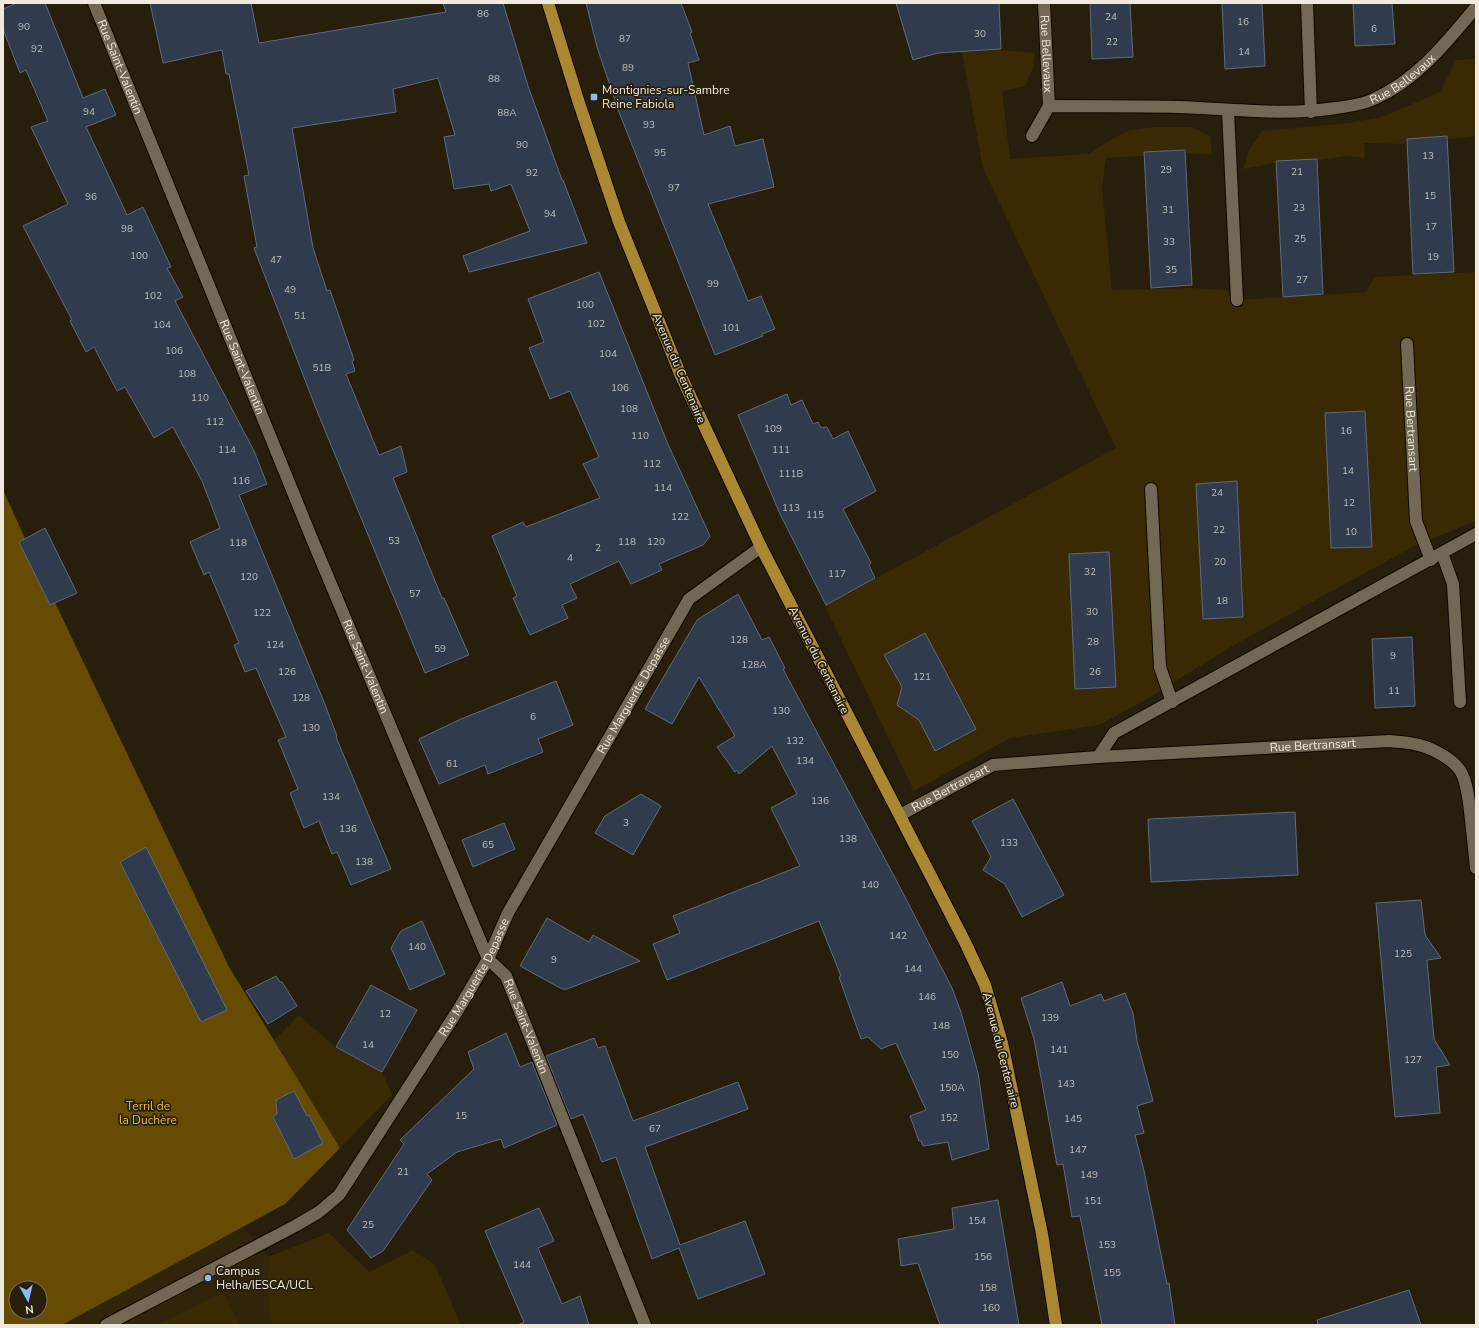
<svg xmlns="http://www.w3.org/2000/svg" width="1479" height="1328" viewBox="0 0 1479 1328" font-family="'Nunito Sans',sans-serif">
	<rect width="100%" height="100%" fill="#271f0c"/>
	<!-- built -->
	<path fill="#30250a" d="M243,1227l25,30 1,43 2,21 2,4h-211z"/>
	<!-- green -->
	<g fill="#3a2a03">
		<path d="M1002,50l33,3 -3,18 -7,15 -23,5 8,68 79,-5 13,-9 25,-14 27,-4h37l19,9 2,19 -25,-2 -81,5 -4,30 10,102 80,-2 34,2 11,10 129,-8 9,-15 101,-5v249l-64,26 -178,98 -89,55 -46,25 -89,13 -96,53 -89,-185 291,-158 -133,-280 -21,-116z"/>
		<path d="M1476,59v77l-26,3 -40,1 -8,4 -38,-1 1,15 -20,-2 -26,4 -39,2 -36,7 4,-17 14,-21 86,-8 34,-6 58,-25 16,-32z"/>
		<path d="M299,1015l37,33 46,24 10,23 -52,53 -66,-108z"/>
		<path d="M329,1233l40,39 44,-22 22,15 26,60h-188c-7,-12 -4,-53 -5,-68z"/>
		<path d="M224,1293l16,32h-84l67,-32z"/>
	</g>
	<!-- forest -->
	<path fill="#664c02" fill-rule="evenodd" d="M3,490l35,77 191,400 111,181 -55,56 -223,121h-59zM16,1288h24v24h-24z"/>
	<!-- building -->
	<g fill="#303c4d" stroke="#5e6b7e">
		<path d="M17,3h28l38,95 22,-9 11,26 -30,12 41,88 16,-8 28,60 -4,1 16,29 -8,4 79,150 13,33 -28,11 85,207 13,34 -1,1 55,132 -40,16 -14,-33 -5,2 -13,-33 -15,7 -14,-35 8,-4 -20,-49 8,-3 -30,-69 -11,4 -11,-27 5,-2 -30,-71 -5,3 -14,-33 30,-14 -18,-47 -29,-54 -19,11 -29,-51 -8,4 -23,-44 -8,5 -16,-31 2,-1 -49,-94 45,-22 -37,-77 17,-6 -22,-51 -6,3 -17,-44v-20z"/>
		<path d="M150,3h101l8,40 187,-31 -3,-9h60l25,83 34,94h1l24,63 -118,29 -6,-16 67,-25 -19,-47 -20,7 -2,-7 -35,5 -10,-52 11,-2 -17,-57 -45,11 3,23 -104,16 21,120 14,43 3,-1 24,70 -2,1 3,10 -9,3 33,81 22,-9 6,26 -14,6 49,120h2l25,57 -44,18 -108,-262 -63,-163 3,-1 -13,-71 5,-1 -20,-101h-3l-4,-24 -59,13z"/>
		<path d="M586,3h95l11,29 -2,1 9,27 -11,3 16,72 26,-9 5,20 28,-7 11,48 -66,17 40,97 13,-5 14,33 -13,5 1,2 -48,19 -96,-243 -22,-65z"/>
		<path d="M896,3h103l2,46 -63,4 -25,7z"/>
		<path d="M1090,3h40l3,54 -41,2z"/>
		<path d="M1222,3h40l3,63 -40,3z"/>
		<path d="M1353,3h39l3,41 -40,2z"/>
		<path d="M1447,136l7,136 -41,2 -6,-135z"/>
		<path d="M1185,150l7,135 -41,3 -7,-136z"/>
		<path d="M1317,159l6,135 -40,3 -7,-136z"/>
		<path d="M599,272l68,170 43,94 -7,9 -44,19 3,6 -31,14 -12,-23 -49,23 7,14 -15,7 6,13 -38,17 -17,-37 4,-2 -25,-60 31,-14 3,5 74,-29 -17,-34 16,-7 -29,-66 -20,8 -21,-51 15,-6 -16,-43z"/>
		<path d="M787,394l4,11 11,-5 11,24 5,-2 3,6 6,-1 6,12 15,-8 28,60 -33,18 28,54 -2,2 6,13 -49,27 -46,-91 -42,-99z"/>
		<path d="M1365,411l7,136 -41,1 -6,-135z"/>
		<path d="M1237,481l6,136 -40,2 -7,-135z"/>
		<path d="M45,528l32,65 -27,12 -31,-63z"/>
		<path d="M1109,552l7,135 -41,2 -6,-135z"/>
		<path d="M738,594l24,46 7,-3 16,31 -2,1 111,207 58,112 9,24 17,61 11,76 -37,11 -4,-18 -25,4 -2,-5h-2l-9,-25 16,-6 -30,-67 -15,6 -13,-12 -7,2 -22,-62 2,-1 -22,-55 -152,59 -14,-36 27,-11 -7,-17 127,-50 -29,-58 26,-14 -25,-48 -33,28 -2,-4 -2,2 -18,-25 18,-11 -36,-59 -27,47 -27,-15 52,-89z"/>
		<path d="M925,633l51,96 -41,22 -16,-31 -22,-15 5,-18 -18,-32z"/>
		<path d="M1412,637l3,69 -40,2 -3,-69z"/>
		<path d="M556,681l17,44 -35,14 5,13 -55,22 -3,-9 -46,19 -20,-45 42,-20z"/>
		<path d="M641,794l20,12 -28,49 -38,-22 10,-17z"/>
		<path d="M1013,799l51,96 -42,22 -17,-33 -22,-14 8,-13 -19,-36z"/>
		<path d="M1295,812l3,63 -147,7 -3,-63z"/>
		<path d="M504,823l11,26 -42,18 -11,-27z"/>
		<path d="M146,847l81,163 -26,12 -81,-160z"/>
		<path d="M1421,900l4,35 16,23 -14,2 7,79 16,26 -14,2 4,46 -45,4 -19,-214z"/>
		<path d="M547,918l42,24 4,-7 47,26 -73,28h-5l-42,-23z"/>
		<path d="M422,921l23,53 -35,16 -19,-42 10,-17z"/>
		<path d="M276,976l4,6h2l15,24 -29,18 -22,-33z"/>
		<path d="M1062,982l8,24 31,-12 3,7 21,-8 8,20 4,28 16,60 -16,5 7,27 -9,2 9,36 23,113 2,-1 6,42h-73l-22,-109 -8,1 -9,-53 -6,1 -23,-126 -13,-41z"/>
		<path d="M371,985l46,25 -35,62 -46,-25z"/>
		<path d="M506,1033l14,34 12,-5 25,63 -53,23 -3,-9 -44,13 -30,22 5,6 -49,71 -12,7 -24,-28 57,-86 -4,-4 74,-71 -6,-17z"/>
		<path d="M594,1038l4,10 7,-2 28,75 105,-39 10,27 -103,38 35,98 65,-24 20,53 -67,25 -19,-51 -27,11 -36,-102 -14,5 -19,-48 -12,5 -25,-63z"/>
		<path d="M294,1091l13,25 2,-1 14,28 -29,16 -21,-42 4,-3 -1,-14z"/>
		<path d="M998,1200l21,125h-79l-22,-62 -17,3 -3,-27 56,-10 -2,-21z"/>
		<path d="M539,1208l15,33 -16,7 24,56 18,-8 9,29h-71l6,-3 -39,-91z"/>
		<path d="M1409,1290l12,35h-103l-1,-5z"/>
	</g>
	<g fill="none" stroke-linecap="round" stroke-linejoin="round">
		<!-- minor casing -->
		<g stroke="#100800" stroke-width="14">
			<g id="minor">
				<path id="s1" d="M94,3l218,536 176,420 18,17 139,349"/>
				<path id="s2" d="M1044,3l5,103"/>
				<path d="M1307,3l4,109"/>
				<path d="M1228,111l9,189"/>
				<path id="s3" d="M1032,136l17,-30c43,0 87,0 130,1 52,2 105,9 157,1 13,-2 26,-3 38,-9 43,-19 73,-57 102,-92"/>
				<path id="s4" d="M1407,344l9,177 15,39"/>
				<path d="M1151,489l9,178 12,35"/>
				<path d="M1442,553l11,31 7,118"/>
				<path d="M1098,757l16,-24 362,-199"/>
				<path id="s5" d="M900,815l93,-50 105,-8 291,-16c8,1 17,1 25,3 15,2 42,16 48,30 7,14 8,40 10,55"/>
				<path d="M1476,829h-4l4,39"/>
				<path id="s6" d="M106,1325l189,-99 24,-14 20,-17 119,-185 30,-51 20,-46 181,-314 72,-52"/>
			</g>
		</g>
		<!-- major casing -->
		<g stroke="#100800" stroke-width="14">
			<path id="major" d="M548,3l30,97 41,122 62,154 80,171 204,395 20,43 17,58 40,191 14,91"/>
		</g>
		<!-- minor -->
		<use href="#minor" stroke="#726853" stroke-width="12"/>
		<!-- major -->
		<use href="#major" stroke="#aa8831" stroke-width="12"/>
	</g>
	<!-- markers -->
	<g fill="#89bafc" stroke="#271f0c" stroke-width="1.5">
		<rect x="590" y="93" width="8" height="8" rx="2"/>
		<circle cx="208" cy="1278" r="4"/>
	</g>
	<g text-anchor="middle" stroke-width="3.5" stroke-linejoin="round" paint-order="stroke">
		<!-- number labels -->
		<g font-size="10" fill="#c0beba">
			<text x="483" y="17">86</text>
			<text x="1111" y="20">24</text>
			<text x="1243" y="25">16</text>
			<text x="24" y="30">90</text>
			<text x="1374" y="32">6</text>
			<text x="980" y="37">30</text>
			<text x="625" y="42">87</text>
			<text x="1112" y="45">22</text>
			<text x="37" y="52">92</text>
			<text x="1244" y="55">14</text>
			<text x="628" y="71">89</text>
			<text x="494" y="82">88</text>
			<text x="89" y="115">94</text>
			<text x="507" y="116">88A</text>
			<text x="649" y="128">93</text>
			<text x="522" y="148">90</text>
			<text x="660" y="156">95</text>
			<text x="1428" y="159">13</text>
			<text x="1166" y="173">29</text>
			<text x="1297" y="175">21</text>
			<text x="532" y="176">92</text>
			<text x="674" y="191">97</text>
			<text x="1430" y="199">15</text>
			<text x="91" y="200">96</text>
			<text x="1299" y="211">23</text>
			<text x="1168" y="213">31</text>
			<text x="550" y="217">94</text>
			<text x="1431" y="230">17</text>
			<text x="127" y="232">98</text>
			<text x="1300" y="242">25</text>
			<text x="1169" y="245">33</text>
			<text x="139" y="259">100</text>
			<text x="1433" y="260">19</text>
			<text x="276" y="263">47</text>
			<text x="1171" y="273">35</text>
			<text x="1302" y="283">27</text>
			<text x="713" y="287">99</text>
			<text x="290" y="293">49</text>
			<text x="153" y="299">102</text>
			<text x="585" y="308">100</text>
			<text x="300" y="319">51</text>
			<text x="596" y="327">102</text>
			<text x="162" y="328">104</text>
			<text x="731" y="331">101</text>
			<text x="174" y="354">106</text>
			<text x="608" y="357">104</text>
			<text x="322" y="371">51B</text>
			<text x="187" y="377">108</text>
			<text x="620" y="391">106</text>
			<text x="200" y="401">110</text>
			<text x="629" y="412">108</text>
			<text x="215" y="425">112</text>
			<text x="773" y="432">109</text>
			<text x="1346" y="434">16</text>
			<text x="640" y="439">110</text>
			<text x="227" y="453">114</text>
			<text x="781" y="453">111</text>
			<text x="652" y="467">112</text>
			<text x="1348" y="474">14</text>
			<text x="791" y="477">111B</text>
			<text x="241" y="484">116</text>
			<text x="663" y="491">114</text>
			<text x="1217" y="496">24</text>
			<text x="1349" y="506">12</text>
			<text x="791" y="511">113</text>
			<text x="815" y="518">115</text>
			<text x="680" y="520">122</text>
			<text x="1219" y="533">22</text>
			<text x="1351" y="535">10</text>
			<text x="394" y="544">53</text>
			<text x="627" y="545">118</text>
			<text x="656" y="545">120</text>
			<text x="238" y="546">118</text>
			<text x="598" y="551">2</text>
			<text x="570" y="561">4</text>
			<text x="1220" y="565">20</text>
			<text x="1090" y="575">32</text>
			<text x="837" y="577">117</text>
			<text x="249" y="580">120</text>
			<text x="415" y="597">57</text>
			<text x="1222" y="604">18</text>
			<text x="1092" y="615">30</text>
			<text x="262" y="616">122</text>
			<text x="739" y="643">128</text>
			<text x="1093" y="645">28</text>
			<text x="275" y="648">124</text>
			<text x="440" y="652">59</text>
			<text x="1393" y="659">9</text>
			<text x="754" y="668">128A</text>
			<text x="287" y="675">126</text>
			<text x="1095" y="675">26</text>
			<text x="922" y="680">121</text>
			<text x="1394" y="694">11</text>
			<text x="301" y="701">128</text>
			<text x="781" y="714">130</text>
			<text x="533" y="720">6</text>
			<text x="311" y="731">130</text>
			<text x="795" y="744">132</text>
			<text x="805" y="764">134</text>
			<text x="452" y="767">61</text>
			<text x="331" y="800">134</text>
			<text x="820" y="804">136</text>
			<text x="626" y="826">3</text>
			<text x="348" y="832">136</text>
			<text x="848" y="842">138</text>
			<text x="1009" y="846">133</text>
			<text x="488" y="848">65</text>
			<text x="364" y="865">138</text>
			<text x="870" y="888">140</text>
			<text x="898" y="939">142</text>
			<text x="417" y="950">140</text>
			<text x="1403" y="957">125</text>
			<text x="554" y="963">9</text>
			<text x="913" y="972">144</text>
			<text x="927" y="1000">146</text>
			<text x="385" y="1017">12</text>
			<text x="1050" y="1021">139</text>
			<text x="941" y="1029">148</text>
			<text x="368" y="1048">14</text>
			<text x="1059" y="1053">141</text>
			<text x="950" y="1058">150</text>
			<text x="1413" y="1063">127</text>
			<text x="1066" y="1087">143</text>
			<text x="952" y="1091">150A</text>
			<text x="461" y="1119">15</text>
			<text x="949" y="1121">152</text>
			<text x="1073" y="1122">145</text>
			<text x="655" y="1132">67</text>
			<text x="1078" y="1153">147</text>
			<text x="403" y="1175">21</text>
			<text x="1089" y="1178">149</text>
			<text x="1093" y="1204">151</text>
			<text x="977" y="1224">154</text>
			<text x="368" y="1228">25</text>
			<text x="1107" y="1248">153</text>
			<text x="983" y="1260">156</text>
			<text x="522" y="1268">144</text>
			<text x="1112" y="1276">155</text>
			<text x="988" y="1291">158</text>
			<text x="991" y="1311">160</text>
		</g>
		<!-- street labels -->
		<g font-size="12" fill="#f0eade" stroke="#271f0c">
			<text dy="4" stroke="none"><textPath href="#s2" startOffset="51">Rue Bellevaux</textPath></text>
			<text dy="4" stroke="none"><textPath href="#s1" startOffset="69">Rue Saint-Valentin</textPath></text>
			<text dy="4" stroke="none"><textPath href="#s3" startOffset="396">Rue Bellevaux</textPath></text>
			<text dy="4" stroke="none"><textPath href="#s1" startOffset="393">Rue Saint-Valentin</textPath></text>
			<text transform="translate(679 368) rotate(67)" y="4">Avenue du Centenaire</text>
			<text dy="4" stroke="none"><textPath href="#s4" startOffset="85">Rue Bertransart</textPath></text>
			<text transform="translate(819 660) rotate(63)" y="4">Avenue du Centenaire</text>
			<text dy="4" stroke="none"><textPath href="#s1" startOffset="717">Rue Saint-Valentin</textPath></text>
			<text dy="4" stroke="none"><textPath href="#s6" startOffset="848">Rue Marguerite Depasse</textPath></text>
			<text dy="4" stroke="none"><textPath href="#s5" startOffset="426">Rue Bertransart</textPath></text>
			<text dy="4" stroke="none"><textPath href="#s5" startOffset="57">Rue Bertransart</textPath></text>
			<text dy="4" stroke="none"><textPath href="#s6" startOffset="524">Rue Marguerite Depasse</textPath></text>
			<text dy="4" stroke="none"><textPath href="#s1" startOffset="1113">Rue Saint-Valentin</textPath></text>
			<text transform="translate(1001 1050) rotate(76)" y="4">Avenue du Centenaire</text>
		</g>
		<!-- poi labels -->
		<g font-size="12" fill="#f0eade" stroke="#271f0c" text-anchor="start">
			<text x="602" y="94">Montignies-sur-Sambre<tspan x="602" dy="14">Reine Fabiola</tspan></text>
			<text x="216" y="1275">Campus<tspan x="216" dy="14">Helha/IESCA/UCL</tspan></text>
		</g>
		<!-- park labels -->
		<g font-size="12" fill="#eebe4b" stroke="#271f0c">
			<text x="148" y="1110">Terril de<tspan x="148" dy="14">la Duchère</tspan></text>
		</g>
	</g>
	<!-- border -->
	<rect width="1479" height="1328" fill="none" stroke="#f0eade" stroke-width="8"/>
	<!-- north arrow -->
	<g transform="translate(28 1300) rotate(172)"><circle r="19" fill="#271f0c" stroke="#777060"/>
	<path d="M0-3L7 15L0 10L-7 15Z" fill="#89bafc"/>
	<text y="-6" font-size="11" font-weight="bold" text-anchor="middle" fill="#f0eade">N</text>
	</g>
</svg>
